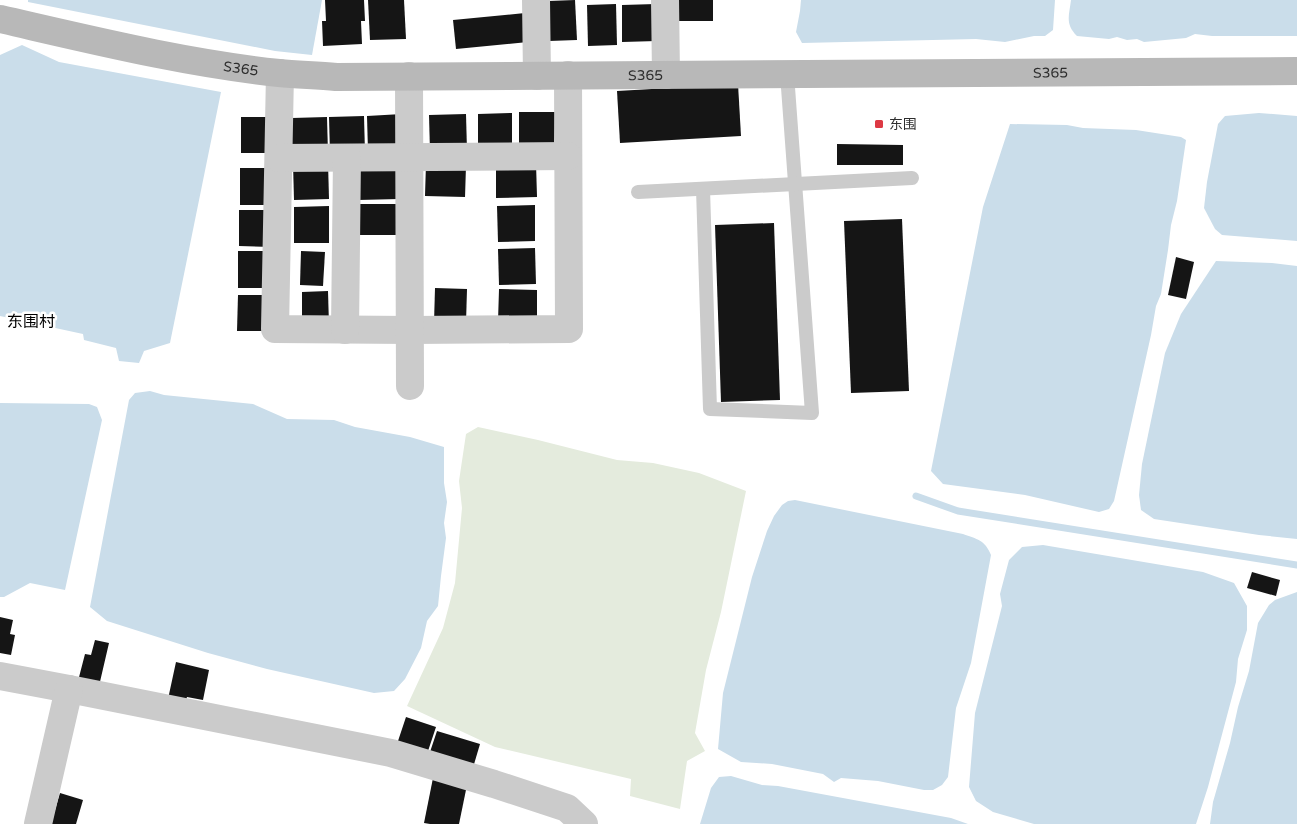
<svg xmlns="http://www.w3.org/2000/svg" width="1297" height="824" viewBox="0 0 1297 824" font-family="'Varela Round','Noto Sans SC',sans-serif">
	<rect width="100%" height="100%" fill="#fff"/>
	<!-- green -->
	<path fill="#e4ebdd" d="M478,427l60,13 79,20 36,3 46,10 47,18 -25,121 -15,58 -11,63 10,18 -18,10 -7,48 -50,-13 1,-17 -136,-32 -88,-41 36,-78 12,-45 7,-75 -3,-27 7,-47z"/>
	<!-- water -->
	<g fill="#caddea">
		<path d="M28,0h294l-10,55 -37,-4 -247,-49z"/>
		<path d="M801,0h254l-2,30 -8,6h-11l-29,6 -29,-3 -174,4 -6,-11 4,-21z"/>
		<path d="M1071,0h226v36h-85l-17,-2 -9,4 -42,4 -7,-3 -10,1 -10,-3 -8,2 -32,-3c-12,-12 -8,-20 -6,-36z"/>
		<path d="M22,45l37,17 162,30 -51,251 -26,8 -5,12 -20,-2 -3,-13 -32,-8 -1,-6 -83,-18v-261z"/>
		<path d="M1259,113l38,3v125l-75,-6 -7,-6 -11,-21 3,-26 11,-58 7,-8z"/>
		<path d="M1010,124l57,1 16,3 53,2 45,7 5,3 -9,61 -6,24 -3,25 -7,44 -5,12 -5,29 -37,166 -5,8 -10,3 -74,-17 -82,-11 -12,-13 52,-264z"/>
		<path d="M1216,261l56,2 25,3v273l-38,-4 -105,-16 -13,-9 -2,-15 3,-31 23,-111 16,-39z"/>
		<path d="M150,391l14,4 89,9 34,15 47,1 21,7 55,10 34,10v36l3,19 -3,21 2,15 -5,38 -3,30 -11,15 -6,27 -16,31 -11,12 -20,2 -107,-24 -59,-16 -101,-32 -17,-14 39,-207 6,-7z"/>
		<path d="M0,403l89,1 8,3 5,13 -37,170 -35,-7 -26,14h-4z"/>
		<path d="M795,500l168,34c14,5 22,6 28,21l-20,108 -15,45 -8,69 -6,8 -9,5h-9l-46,-9 -37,-3 -7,4 -11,-8 -51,-10 -31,-2 -23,-13 5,-56 29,-116 15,-46 7,-15 8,-11 6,-4z"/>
		<path d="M1043,545l160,27 31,11 13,23v24l-9,29 -2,23 -28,105 -12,37h-162l-41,-12 -17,-11 -7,-14 6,-74 27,-107 -2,-12 9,-34 13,-13z"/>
		<path d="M1297,592v232h-87l3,-22 17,-59 8,-36 11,-36 9,-48 11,-18 6,-5z"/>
		<path d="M731,776l31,9 16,1 173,32 17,6h-268l11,-36 8,-11z"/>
	</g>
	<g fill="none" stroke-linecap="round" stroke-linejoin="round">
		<!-- stream -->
		<path stroke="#caddea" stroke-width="7" d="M916,496l42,15 339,54"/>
	</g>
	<!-- building -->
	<g fill="#151515">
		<path d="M325,0h39l1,21h-4l1,23 -39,2 -1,-25h4z"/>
		<path d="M368,0h36l2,39 -36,1z"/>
		<path d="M575,0l2,40 -28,1 -1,-40z"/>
		<rect x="674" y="0" width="39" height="21"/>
		<path d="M616,4l1,41 -29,1 -1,-41z"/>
		<path d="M656,4l1,37 -35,1v-37z"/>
		<path d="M525,13l3,29 -72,7 -3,-29z"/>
		<path d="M738,84l3,52 -121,7 -3,-52z"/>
		<path d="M519,112h36l-1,37h-35z"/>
		<path d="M512,113v35h-34v-34z"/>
		<path d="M402,114l1,37 -35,1 -1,-36z"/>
		<path d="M466,114l1,37 -37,1 -1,-37z"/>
		<path d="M364,116l1,37 -35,1 -1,-37z"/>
		<rect x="241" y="117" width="34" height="36"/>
		<path d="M327,117l1,37 -36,1v-37z"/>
		<path d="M837,144l66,1v20h-66z"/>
		<path d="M328,162l1,37 -35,1 -1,-37z"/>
		<path d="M426,163l40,2 -1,32 -40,-1z"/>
		<path d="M496,163h40l1,34 -41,1z"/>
		<rect x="240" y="168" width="34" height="37"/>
		<path d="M358,171h41v28l-41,1z"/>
		<rect x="358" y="204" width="42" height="31"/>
		<path d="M535,205v36l-37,1 -1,-36z"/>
		<path d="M329,206v37h-35v-36z"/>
		<path d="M239,210h34l-1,37 -33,-1z"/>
		<path d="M902,219l7,172 -58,2 -7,-172z"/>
		<path d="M774,223l6,177 -59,2 -6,-177z"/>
		<path d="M535,248l1,36 -37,1 -1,-36z"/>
		<rect x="238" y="251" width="33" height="37"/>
		<path d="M301,251l24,1 -2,34 -23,-1z"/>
		<path d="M1176,257l18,5 -8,37 -18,-4z"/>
		<path d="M435,288l32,1 -1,34h-32z"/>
		<path d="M499,289l38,1v32h-39z"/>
		<path d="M328,291l1,35h-27v-34z"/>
		<path d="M238,295h33v36h-34z"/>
		<path d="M1252,572l28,8 -4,16 -29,-8z"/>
		<path d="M0,617l13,3 -3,14 5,1 -4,20 -11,-2z"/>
		<path d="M95,640l14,3 -10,43 -21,-5 7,-27 6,1z"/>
		<path d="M176,662l33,8 -6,30 -16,-3 -2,6 -17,-4z"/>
		<path d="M406,717l30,10 -11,33 -30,-10z"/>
		<path d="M437,731l43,13 -8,27 -44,-13z"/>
		<path d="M433,778l34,7 -8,39h-29l-6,-1z"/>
		<path d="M60,793l23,7 -7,24h-25z"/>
	</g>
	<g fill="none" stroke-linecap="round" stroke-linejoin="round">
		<!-- lane -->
		<g stroke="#cbcbcb" stroke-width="14">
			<path d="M703,189l7,220 102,4 -25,-339"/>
			<path d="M638,192l274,-14"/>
		</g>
		<!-- street -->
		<g stroke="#cbcbcb" stroke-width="28">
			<path d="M536,0l1,76"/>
			<path d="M665,0l1,75"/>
			<path d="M280,73l-5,256 136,1 158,-1 -1,-254"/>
			<path d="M409,76l1,310"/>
			<path d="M279,158l289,-2"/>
			<path d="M345,330l2,-172"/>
			<path d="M0,676l69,13 322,64 103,31 73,24 17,16"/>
			<path d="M38,824l31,-135"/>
		</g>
		<!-- secondary -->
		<path stroke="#b8b8b8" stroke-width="28" id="s1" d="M0,19c92,21 185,44 279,54 19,2 38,2 57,4l961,-6"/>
	</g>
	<!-- markers -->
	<rect fill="#dd3944" stroke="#fff" stroke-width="2" x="874" y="119" width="10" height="10" rx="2.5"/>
	<g text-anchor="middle" stroke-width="5" stroke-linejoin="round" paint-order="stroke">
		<!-- street labels -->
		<g font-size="14" fill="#2e2e2e" stroke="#fff">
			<text dy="5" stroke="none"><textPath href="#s1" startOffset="246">S365</textPath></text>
			<text dy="5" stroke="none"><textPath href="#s1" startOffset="1056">S365</textPath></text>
			<text dy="5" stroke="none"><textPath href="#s1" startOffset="651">S365</textPath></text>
		</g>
		<!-- poi labels -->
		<g font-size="14" fill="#2e2e2e" stroke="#fff" text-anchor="start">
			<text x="889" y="129">东围</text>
		</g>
		<!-- quarter labels -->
		<g font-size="16" fill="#000" stroke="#fff">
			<text x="31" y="327">东围村</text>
		</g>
	</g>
</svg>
